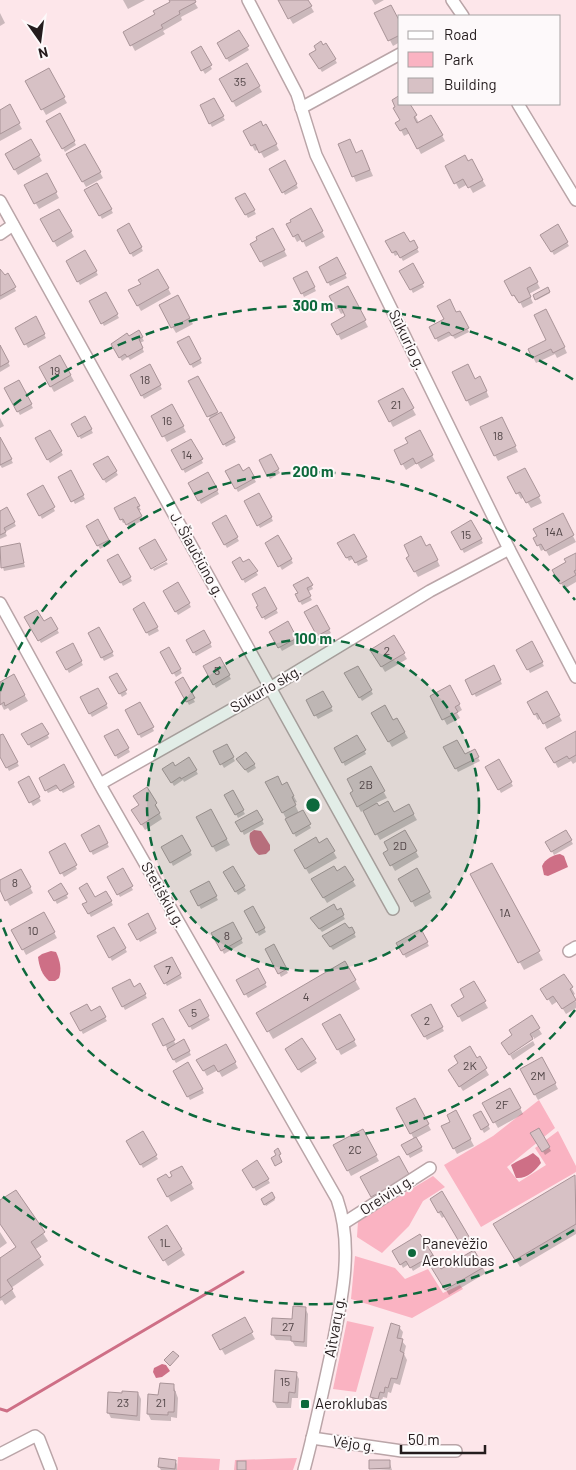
<svg xmlns="http://www.w3.org/2000/svg" width="576" height="1470" viewBox="0 0 576 1470" font-family="Barlow,sans-serif">
	<rect width="100%" height="100%" fill="#fde6ea"/>
	<!-- green -->
	<g fill="#fab3c2">
		<path d="M539,1100l16,28 -48,39 12,15 27,-17 -11,-17 23,-17 18,35v6l-95,55 -37,-62 49,-29z"/>
		<path d="M433,1176l12,11 -22,14 -14,25 -27,27 -25,-16 1,-16z"/>
		<path d="M355,1256l40,12 10,11 23,-10 15,24 17,-8 3,4 -51,29 -61,-19z"/>
		<path d="M347,1321l27,6 -18,65 -23,-3z"/>
		<path d="M178,1457l42,2 -1,11h-42z"/>
		<path d="M297,1458l-4,12h-59l1,-10z"/>
	</g>
	<!-- water -->
	<g fill="#ce6f86">
		<path d="M254,830l7,1 9,14v5l-4,4 -7,1c-6,-4 -11,-15 -9,-22z"/>
		<path d="M560,854l4,2 4,11 -20,9 -4,-1 -2,-9c3,-7 11,-11 18,-12z"/>
		<path d="M51,951l5,1c4,9 6,17 3,26l-4,3h-6c-7,-6 -10,-15 -11,-24l4,-3z"/>
		<path d="M533,1153l6,5 2,5c-6,8 -14,16 -25,15l-5,-13c7,-5 15,-7 22,-12z"/>
		<path d="M162,1364l4,1 4,6 -8,6 -6,1 -3,-6 1,-4z"/>
	</g>
	<!-- shadow -->
	<g fill="#0003">
		<path d="M123,0h22l-17,9z"/>
		<path d="M170,0h23l5,8 -17,9 1,3 -19,11 2,3 -30,17 -10,-19 32,-17 14,-13z"/>
		<path d="M279,0h28l7,12 -21,12z"/>
		<path d="M372,0h12l-9,5z"/>
		<path d="M0,13l5,10 -5,3z"/>
		<path d="M376,14l24,10v18l-7,4z"/>
		<path d="M239,32l10,18 -20,12 -11,-19z"/>
		<path d="M326,44l11,19 -15,9 -11,-18z"/>
		<path d="M200,48l12,21 -7,5 -13,-22z"/>
		<path d="M247,64l15,28 -26,15 -16,-28z"/>
		<path d="M48,70l19,33 -21,12 -19,-34z"/>
		<path d="M213,100l12,20 -13,7 -11,-21z"/>
		<path d="M400,104h9l10,19 12,-7 14,25 -24,13 -11,-21 -6,3 -7,-13 4,-2z"/>
		<path d="M9,106l13,23 -22,12v-30z"/>
		<path d="M59,115l17,30 -11,7 -17,-31z"/>
		<path d="M263,127l6,4 10,19 -15,8 -5,-9 -4,2 -11,-20z"/>
		<path d="M31,141l11,20 -24,14 -12,-21z"/>
		<path d="M85,145l18,33 -17,9 -18,-32z"/>
		<path d="M340,145l25,13 8,18 -17,6z"/>
		<path d="M471,161l15,25 -13,7 -5,-9 -9,5 -12,-23z"/>
		<path d="M284,162l14,26 -13,7 -14,-26z"/>
		<path d="M46,175l13,23 -20,11 -13,-23z"/>
		<path d="M97,184l16,29 -11,6 -16,-29z"/>
		<path d="M245,194l11,20 -8,4 -11,-20z"/>
		<path d="M59,210l15,27 -17,10 -15,-27z"/>
		<path d="M310,210l15,27 -19,10 -4,-8 -5,3 -9,-17z"/>
		<path d="M129,225l14,26 -10,6 -15,-26z"/>
		<path d="M557,226l12,20 -15,9 -12,-20z"/>
		<path d="M273,229l14,27 -23,11 -12,-23z"/>
		<path d="M387,242l22,2 4,-2 6,10 -16,9 -4,-7 -4,2z"/>
		<path d="M85,252l13,23 -18,10 -12,-23z"/>
		<path d="M336,259l11,19 -17,8 -10,-19z"/>
		<path d="M413,265l11,22 -11,6 -12,-22z"/>
		<path d="M530,269l10,19 -11,6 4,9 -10,5 -4,-8 -2,1 -11,-19z"/>
		<path d="M158,270l13,24 -30,17 -11,-20 12,-7z"/>
		<path d="M0,271l4,6 3,-2 9,16 -16,9z"/>
		<path d="M307,273l9,18 -12,6 -9,-19z"/>
		<path d="M547,289l3,4 -13,7 -3,-4z"/>
		<path d="M105,293l14,25 -15,8 -14,-25z"/>
		<path d="M351,293l17,34 -27,13 -8,-16 14,-7 -2,-5 -4,2 -10,-18z"/>
		<path d="M177,296l16,28 -17,9 -16,-27z"/>
		<path d="M459,312l10,20 -14,7 -3,-4 -14,7 -7,-15z"/>
		<path d="M549,316l18,37 -10,5 -2,-4 -19,9 -7,-13 19,-9z"/>
		<path d="M35,318l11,20 -18,10 -11,-20z"/>
		<path d="M139,332l5,9 -4,2 4,9 -14,8 -2,-3 -6,4 -9,-16z"/>
		<path d="M188,338l14,25 -9,5 -14,-25z"/>
		<path d="M0,348l10,18 -10,6z"/>
		<path d="M60,356l14,25 -20,11 -14,-25z"/>
		<path d="M149,366l13,23 -18,10 -13,-23z"/>
		<path d="M198,377l20,38 2,-1 16,28 -10,5 -36,-65z"/>
		<path d="M475,380l8,4 6,13 -19,9 -3,-6z"/>
		<path d="M19,382l14,26 -13,7 -14,-26z"/>
		<path d="M402,390l14,25 -23,12 -13,-25z"/>
		<path d="M172,406l14,26 -19,10 -14,-26z"/>
		<path d="M0,418l4,8 -4,2z"/>
		<path d="M85,418l8,15 -12,6 -8,-14z"/>
		<path d="M504,424l14,28 -20,9 -17,-33z"/>
		<path d="M49,432l14,23 -13,8 -14,-24z"/>
		<path d="M419,432l16,29 -14,8 -4,-6 -11,7 -11,-19 14,-8z"/>
		<path d="M0,439l13,24 -11,5 -2,-3z"/>
		<path d="M191,441l12,22 -18,10 -12,-23z"/>
		<path d="M270,456l10,17 -10,6 -9,-18z"/>
		<path d="M107,457l11,18 -12,8 -11,-18z"/>
		<path d="M249,469l7,13 -18,10 -11,-20h15z"/>
		<path d="M70,472l15,27 -10,5 -15,-26z"/>
		<path d="M208,474l11,20 -18,10 -11,-21z"/>
		<path d="M528,475l14,28 -11,5 -7,-11 -3,2 -12,-21z"/>
		<path d="M42,487l13,24 -13,8 -13,-25z"/>
		<path d="M259,494l14,27 -13,7 -15,-26z"/>
		<path d="M134,499l7,11 -3,1 5,9 -14,8 -3,-6 -3,1 -7,-14z"/>
		<path d="M7,509l9,17 -11,6 2,4 -7,3v-27z"/>
		<path d="M562,515l14,27 -27,14 -4,-7 -4,2 -6,-13z"/>
		<path d="M225,517l14,24 -12,7 -14,-24z"/>
		<path d="M97,521l13,23 -10,5 -12,-23z"/>
		<path d="M471,522l12,21 -19,10 -12,-21z"/>
		<path d="M354,536l14,25 -10,5 -4,-8 -5,3 -10,-17z"/>
		<path d="M278,537l15,26 -11,7 -15,-27z"/>
		<path d="M19,544l6,23 -21,4 -4,-14v-9z"/>
		<path d="M430,546l10,20 -22,11 -10,-19z"/>
		<path d="M576,554v28l-12,7 -10,-19 14,-8z"/>
		<path d="M117,555l15,26 -9,5 -15,-26z"/>
		<path d="M248,560l10,15 -13,8 -12,-21 9,2z"/>
		<path d="M166,562l2,2 -14,7 -1,-2z"/>
		<path d="M308,578l5,11 -6,3 5,8 -10,5 -6,-10 3,-2z"/>
		<path d="M178,584l13,23 -13,8 -14,-24z"/>
		<path d="M264,589l14,24 -13,7 -7,-13z"/>
		<path d="M144,604l15,27 -10,5 -15,-27z"/>
		<path d="M316,606l15,27 -11,6 -15,-26z"/>
		<path d="M26,618l17,5 8,-4 8,14 -18,10z"/>
		<path d="M288,623l10,19 -16,9 -11,-19z"/>
		<path d="M99,629l15,27 -10,5 -15,-27z"/>
		<path d="M204,632l8,15 -16,9 -8,-15z"/>
		<path d="M394,637l13,22 -22,13 -13,-22z"/>
		<path d="M531,643l13,23 -14,7 -12,-23z"/>
		<path d="M72,645l11,20 -14,8 -11,-20z"/>
		<path d="M169,649l13,24 -6,4 -14,-24z"/>
		<path d="M220,659l11,20 -15,9 -11,-21z"/>
		<path d="M357,667l16,27 -11,7 -16,-27z"/>
		<path d="M493,667l9,17 -26,13 -9,-17z"/>
		<path d="M117,675l10,19 -5,3 -11,-19z"/>
		<path d="M13,676l15,25 -18,10 -2,-3 -4,2 -4,-8v-19z"/>
		<path d="M182,679l13,23 -6,3 -13,-23z"/>
		<path d="M450,687l12,23 -5,3 3,5 -13,7 -15,-28z"/>
		<path d="M98,689l10,19 -16,9 -11,-19z"/>
		<path d="M322,693l11,18 -15,8 -11,-18z"/>
		<path d="M547,693l15,28 -15,8 -5,-11 -4,2 -9,-17z"/>
		<path d="M140,704l14,27 -13,7 -15,-27z"/>
		<path d="M373,714l20,8 4,-3 11,19 -16,9z"/>
		<path d="M42,724l7,14 -18,10 -8,-14z"/>
		<path d="M118,730l12,22 -12,7 -12,-22z"/>
		<path d="M576,733v29l-3,2 -2,-3 -13,7 -11,-20z"/>
		<path d="M2,736l17,30 -10,5 -9,-16v-18z"/>
		<path d="M357,736l9,18 -21,12 -9,-18z"/>
		<path d="M226,745l9,16 -11,7 -9,-16z"/>
		<path d="M445,747l19,9 10,-5 6,10 -22,11z"/>
		<path d="M189,759l9,15 -14,8 -1,-2 -9,6 -10,-17 10,-2z"/>
		<path d="M499,761l14,25 -12,7 -14,-26z"/>
		<path d="M240,763l14,1 2,4 -8,5z"/>
		<path d="M64,766l11,21 -12,6 -4,-5 -11,5 -8,-14z"/>
		<path d="M370,767l17,31 -11,5 3,5 15,5 14,-8 9,15 -37,20 -16,-30 -3,2 -10,-19 4,-2z"/>
		<path d="M28,778l13,23 -8,5 -13,-24z"/>
		<path d="M267,783l15,3 5,-2 10,18 -3,1 5,10 3,-2 9,17 -15,9z"/>
		<path d="M146,789l13,21 -1,1 4,8 -17,11 -12,-19 7,-5z"/>
		<path d="M232,792l13,22 -7,4 -12,-23z"/>
		<path d="M211,811l19,34 -14,7 -19,-34z"/>
		<path d="M257,811l7,13 -20,11 -7,-13z"/>
		<path d="M98,826l11,21 -16,8 -11,-20z"/>
		<path d="M404,832l15,25 -24,14 -10,-18 5,-3z"/>
		<path d="M566,832l7,12 -19,11 -7,-13z"/>
		<path d="M182,837l10,18 -19,11 -10,-19z"/>
		<path d="M326,839l11,19 -28,16 -14,-24 24,-6z"/>
		<path d="M64,845l13,24 -13,8 -14,-25z"/>
		<path d="M491,864l52,96 -19,10 -52,-95z"/>
		<path d="M232,868l14,22 -8,5 -13,-22z"/>
		<path d="M345,868l11,18 -29,17 -14,-23 23,-7z"/>
		<path d="M21,870l12,23 -23,13 -10,-18v-7z"/>
		<path d="M122,870l11,20 -13,7 -11,-20z"/>
		<path d="M417,870l15,28 -17,9 -15,-28z"/>
		<path d="M208,882l10,18 -17,9 -10,-18z"/>
		<path d="M61,885l7,13 -11,6 -7,-13z"/>
		<path d="M106,893l7,12 -22,12 -7,-12z"/>
		<path d="M253,908l13,24 -7,4 -13,-25z"/>
		<path d="M340,910l5,9 -23,13 -8,-10z"/>
		<path d="M44,914l13,24 -31,17 -13,-25z"/>
		<path d="M147,915l10,18 -17,9 -10,-18z"/>
		<path d="M232,923l11,20 -19,11 -11,-21z"/>
		<path d="M114,928l13,24 -15,9 -13,-25z"/>
		<path d="M351,928l5,9 -23,13 -8,-10z"/>
		<path d="M421,931l8,15 -23,12 -8,-15z"/>
		<path d="M273,946l15,27 -7,4 -14,-28z"/>
		<path d="M172,958l10,20 -15,8 -11,-19z"/>
		<path d="M345,963l15,26 -87,50 -15,-26z"/>
		<path d="M257,970l10,17 -19,11 -10,-18z"/>
		<path d="M564,975l11,19 -3,2 4,6v6l-10,6 -8,-13 -6,4 -10,-16z"/>
		<path d="M474,983l14,25 -26,14 -9,-17 13,-8z"/>
		<path d="M140,985l7,13 -22,12 -11,-21 20,-1z"/>
		<path d="M199,1000l11,20 -18,10 -11,-20z"/>
		<path d="M430,1006l14,25 -17,9 -14,-25z"/>
		<path d="M99,1008l8,13 -24,13 -11,-20 18,-2z"/>
		<path d="M340,1015l17,31 -16,9 -17,-31z"/>
		<path d="M531,1017l11,17 -8,5v-2l-25,16 4,-17z"/>
		<path d="M163,1020l13,25 8,-4 7,14 -15,8 -23,-38z"/>
		<path d="M302,1040l15,23 -16,10 -15,-23z"/>
		<path d="M533,1041l2,4 -22,15 -3,-5z"/>
		<path d="M226,1046l12,22 -16,9 -4,-7 -11,6 -9,-16z"/>
		<path d="M479,1058l10,17 -26,16 -10,-15 7,-12z"/>
		<path d="M542,1058l16,31 -20,11 -17,-31z"/>
		<path d="M188,1064l16,29 -14,7 -16,-29z"/>
		<path d="M510,1089l13,25 -25,14 -14,-25z"/>
		<path d="M414,1099l17,31 -15,8 7,13 -13,7 -7,-13 11,-6 -16,-31z"/>
		<path d="M456,1112l18,34 -17,8 -14,-27 9,-5z"/>
		<path d="M481,1112l9,17 -6,4 -10,-17z"/>
		<path d="M538,1129l13,22 -6,4 -13,-22z"/>
		<path d="M363,1131l16,30 -28,15 -16,-30z"/>
		<path d="M142,1133l16,26 -15,9 -15,-26z"/>
		<path d="M257,1162l13,21 -14,8 -12,-21z"/>
		<path d="M182,1167l12,22 -23,13 -13,-23 10,1z"/>
		<path d="M575,1177l1,57 -56,33 -25,-43z"/>
		<path d="M362,1178l50,4 -37,20z"/>
		<path d="M16,1191l32,50 -14,9 10,15 -33,23 5,9 -11,8 -3,-5 -2,1v-42l17,-11 -17,-25v-21z"/>
		<path d="M442,1193l31,53 -7,4 -21,-34 -3,2 -11,-19z"/>
		<path d="M271,1194l4,6 -9,6 -4,-7z"/>
		<path d="M167,1227l18,28 -17,11 -18,-29z"/>
		<path d="M0,1232l7,11 -7,5z"/>
		<path d="M420,1236l21,35 32,-19 13,21 -37,22 -20,-34 -16,10 -4,-7 -6,4 -9,-17z"/>
		<path d="M305,1308l3,6 -1,33 -12,-1 -3,-5 -16,-1 -4,-6 21,-14z"/>
		<path d="M244,1319l11,20 -30,16 -11,-19z"/>
		<path d="M399,1327l4,5 -2,8 5,6 -2,8 3,6 -7,25 -6,-2 -3,10 -3,-1 -1,6 -4,-1 -2,7 -6,-1 -4,-6z"/>
		<path d="M296,1373l3,6 -1,19h-6l-1,10h-14l-3,-6z"/>
		<path d="M173,1385l5,13 -1,20 -6,-1v4l-20,-1 -3,-6 1,-19 10,1z"/>
		<path d="M138,1393l3,6 -1,22 -29,-3 -3,-6z"/>
		<path d="M160,1460l15,1 2,3v6h-16l-2,-3z"/>
		<path d="M389,1461l3,9 -22,-1z"/>
	</g>
	<g fill="none" stroke-linecap="round" stroke-linejoin="round">
		<!-- stream -->
		<path stroke="#ce6f86" stroke-width="3" d="M0,1409l7,2 236,-139"/>
	</g>
	<!-- building -->
	<g fill="#d7c1c5" stroke="#a99498">
		<path d="M169,0h26l1,2 -17,9 1,3 -19,11 2,3 -33,18 -7,-14 32,-18 -2,-3 17,-9z"/>
		<path d="M278,0h30l4,6 -24,13z"/>
		<path d="M391,5l9,17v13l-12,6 -14,-28z"/>
		<path d="M239,30l10,16 -23,13 -9,-16z"/>
		<path d="M321,41l2,4 3,-2 10,16 -17,10 -10,-15 7,-4 -2,-4z"/>
		<path d="M201,46l11,19 -11,6 -10,-19z"/>
		<path d="M247,63l13,23 -28,16 -13,-23z"/>
		<path d="M49,68l16,29 -24,13 -16,-29z"/>
		<path d="M400,95v9h10l7,11 -3,2 3,6 14,-8 12,20 -26,14 -11,-21 -6,3 -5,-8 5,-3 -7,-12 2,-1 -3,-7z"/>
		<path d="M214,98l10,18 -15,8 -9,-19z"/>
		<path d="M10,104l10,19 -20,11v-24z"/>
		<path d="M60,113l15,28 -13,8 -16,-28z"/>
		<path d="M261,121l2,5 3,-2 11,20 -18,9 -4,-9 -4,2 -8,-15z"/>
		<path d="M31,139l9,16 -26,15 -9,-16z"/>
		<path d="M350,139l6,14 6,-3 8,20 -18,7 -14,-33z"/>
		<path d="M85,144l16,28 -19,10 -16,-28z"/>
		<path d="M465,155l3,6 4,-2 11,21 -15,8 -5,-9 -9,5 -9,-18z"/>
		<path d="M285,160l12,24 -15,9 -13,-24z"/>
		<path d="M47,173l10,19 -23,12 -10,-19z"/>
		<path d="M97,183l15,26 -13,7 -15,-26z"/>
		<path d="M245,193l10,17 -10,5 -10,-17z"/>
		<path d="M311,208l12,23 -21,11 -4,-8 -5,3 -7,-13 5,-2 -1,-2z"/>
		<path d="M59,209l13,22 -19,11 -13,-23z"/>
		<path d="M129,223l13,24 -12,7 -13,-24z"/>
		<path d="M558,224l10,18 -17,10 -11,-17z"/>
		<path d="M273,228l12,22 -25,12 -10,-18 7,-4 -1,-3z"/>
		<path d="M404,232l6,10 4,-2 4,8 -18,10 -4,-7 -4,2 -7,-12z"/>
		<path d="M85,250l12,21 -20,11 -11,-21z"/>
		<path d="M337,257l9,17 -19,9 -8,-16z"/>
		<path d="M413,263l11,20 -14,7 -11,-19z"/>
		<path d="M530,267l8,15 -11,6 4,9 -12,6 -5,-8 -2,1 -8,-15z"/>
		<path d="M0,269l5,6 3,-2 8,14 -16,9z"/>
		<path d="M158,269l11,19 -32,18 -9,-16 13,-6 -3,-4z"/>
		<path d="M307,271l8,16 -14,7 -8,-16z"/>
		<path d="M348,286l18,34 -29,15 -6,-11 14,-8 -4,-9 -5,2 -7,-13z"/>
		<path d="M548,287l2,5 -15,8 -2,-5z"/>
		<path d="M106,292l12,22 -17,10 -12,-23z"/>
		<path d="M178,295l12,23 -19,10 -12,-23z"/>
		<path d="M450,299l6,13 4,-1 9,17 -17,8 -3,-4 -14,7 -6,-12 15,-8 -7,-13z"/>
		<path d="M546,309l19,38 -12,6 -2,-4 -19,9 -4,-9 18,-9 -12,-25z"/>
		<path d="M36,316l9,18 -21,11 -9,-17z"/>
		<path d="M139,330l4,7 -4,2 4,9 -16,9 -2,-3 -6,4 -8,-14 16,-11 2,3z"/>
		<path d="M189,336l12,23 -11,6 -13,-23z"/>
		<path d="M0,345l9,17 -9,5z"/>
		<path d="M60,355l11,20 -21,12 -11,-20z"/>
		<path d="M150,364l11,21 -20,11 -11,-21z"/>
		<path d="M468,364l7,15 5,-3 7,15 -21,10 -14,-29z"/>
		<path d="M198,376l20,36 -11,5 -19,-36z"/>
		<path d="M19,380l13,24 -15,8 -13,-24z"/>
		<path d="M403,388l11,20 -25,14 -11,-21z"/>
		<path d="M172,404l12,22 -22,11 -11,-21z"/>
		<path d="M221,412l14,26 -12,7 -14,-26z"/>
		<path d="M85,416l7,13 -14,8 -7,-13z"/>
		<path d="M502,417l14,29 -22,10 -14,-29z"/>
		<path d="M50,430l12,21 -15,9 -12,-22z"/>
		<path d="M420,430l13,25 -17,9 -3,-6 -12,7 -7,-15 14,-7 -3,-5z"/>
		<path d="M0,437l12,22 -12,6z"/>
		<path d="M191,439l12,20 -21,11 -11,-20z"/>
		<path d="M271,454l8,15 -12,7 -8,-16z"/>
		<path d="M108,456l9,15 -14,9 -10,-16z"/>
		<path d="M239,464l4,7 6,-4 6,11 -20,11 -10,-18z"/>
		<path d="M525,468l15,28 -14,7 -6,-11 -4,2 -9,-17z"/>
		<path d="M71,470l13,25 -13,7 -13,-25z"/>
		<path d="M208,472l10,18 -20,11 -10,-18z"/>
		<path d="M43,485l12,22 -16,9 -12,-22z"/>
		<path d="M259,493l13,24 -15,9 -13,-25z"/>
		<path d="M135,497l5,9 -3,1 5,9 -16,9 -3,-6 -3,1 -6,-12z"/>
		<path d="M7,507l8,15 -11,6 2,4 -6,3v-24z"/>
		<path d="M563,513l11,22 -29,16 -4,-7 -4,2 -4,-8 4,-2 -4,-7z"/>
		<path d="M226,515l12,22 -14,8 -12,-22z"/>
		<path d="M98,519l11,21 -12,6 -11,-20z"/>
		<path d="M471,520l11,19 -21,11 -10,-18z"/>
		<path d="M354,534l13,23 -12,6 -4,-7 -5,2 -9,-15z"/>
		<path d="M278,535l14,24 -14,8 -13,-24z"/>
		<path d="M421,536l5,10 4,-2 8,16 -24,12 -8,-14 3,-2 -5,-11z"/>
		<path d="M155,539l12,21 -16,9 -12,-21z"/>
		<path d="M20,543l4,20 -23,5 -1,-21z"/>
		<path d="M576,553v17l-2,1 2,4 -16,9 -8,-14 14,-8 -2,-3z"/>
		<path d="M118,554l13,23 -11,6 -13,-23z"/>
		<path d="M240,557l3,5 6,-3 9,12 -16,9 -10,-18z"/>
		<path d="M308,577l5,8 -6,3 4,8 -12,6 -4,-8 3,-1 -5,-8z"/>
		<path d="M178,582l12,21 -15,9 -12,-21z"/>
		<path d="M265,587l12,22 -15,9 -6,-11 2,-1 -6,-12z"/>
		<path d="M144,602l14,25 -12,6 -13,-24z"/>
		<path d="M317,605l13,24 -13,7 -13,-24z"/>
		<path d="M37,610l7,11 7,-4 7,12 -20,12 -14,-24z"/>
		<path d="M288,621l9,17 -19,10 -9,-16z"/>
		<path d="M99,627l14,25 -12,6 -13,-25z"/>
		<path d="M204,630l7,13 -18,10 -7,-13z"/>
		<path d="M394,635l11,18 -24,14 -11,-17z"/>
		<path d="M532,641l11,21 -16,8 -11,-20z"/>
		<path d="M73,643l9,18 -16,9 -10,-18z"/>
		<path d="M169,647l12,22 -9,5 -12,-22z"/>
		<path d="M220,657l10,18 -17,10 -10,-19z"/>
		<path d="M494,665l7,15 -29,15 -7,-15z"/>
		<path d="M358,666l14,24 -13,8 -15,-25z"/>
		<path d="M117,673l10,17 -8,4 -10,-17z"/>
		<path d="M14,674l11,21 -20,11 -1,-4 -4,3v-23z"/>
		<path d="M183,677l12,21 -9,4 -11,-20z"/>
		<path d="M450,685l10,19 -5,3 3,5 -16,8 -12,-24z"/>
		<path d="M98,688l9,16 -18,10 -9,-17z"/>
		<path d="M323,691l9,16 -18,9 -8,-16z"/>
		<path d="M547,691l13,24 -17,9 -6,-11 -3,2 -7,-13z"/>
		<path d="M140,702l14,25 -16,8 -13,-25z"/>
		<path d="M385,705l8,15 4,-2 8,14 -17,10 -17,-29z"/>
		<path d="M42,723l7,11 -21,11 -7,-11z"/>
		<path d="M118,729l11,19 -14,8 -11,-20z"/>
		<path d="M576,731v24l-7,4 -2,-3 -13,7 -9,-15z"/>
		<path d="M3,734l15,28 -12,6 -6,-11v-22z"/>
		<path d="M357,735l9,15 -24,13 -8,-15z"/>
		<path d="M457,740l8,14 10,-5 4,8 -24,12 -12,-22z"/>
		<path d="M227,744l7,13 -14,8 -7,-14z"/>
		<path d="M246,752l9,12 -10,6 -9,-11z"/>
		<path d="M189,757l8,13 -16,9 -1,-2 -9,6 -9,-14 11,-7 2,4z"/>
		<path d="M499,759l13,23 -14,8 -13,-23z"/>
		<path d="M64,764l10,19 -14,8 -4,-6 -11,6 -6,-13z"/>
		<path d="M371,766l14,25 -28,16 -7,-14 3,-2 -6,-12z"/>
		<path d="M29,776l11,21 -11,6 -11,-21z"/>
		<path d="M278,776l4,9 5,-3 7,14 -2,1 4,8 -14,8 -17,-31z"/>
		<path d="M147,787l10,16 -2,2 5,8 -19,12 -10,-15 8,-5 -6,-9z"/>
		<path d="M233,790l11,20 -9,5 -11,-20z"/>
		<path d="M388,801l6,11 15,-8 5,10 -39,21 -12,-24 14,-8 2,3z"/>
		<path d="M211,809l16,30 -15,8 -16,-30z"/>
		<path d="M257,810l6,10 -22,12 -6,-10z"/>
		<path d="M303,810l8,14 -18,10 -8,-15z"/>
		<path d="M99,825l9,18 -18,9 -9,-17z"/>
		<path d="M405,830l12,21 -27,15 -7,-13 5,-3 -4,-8z"/>
		<path d="M566,830l6,10 -21,12 -6,-10z"/>
		<path d="M182,835l9,16 -21,12 -9,-16z"/>
		<path d="M316,837l3,6 8,-5 8,13 -30,18 -11,-19z"/>
		<path d="M65,843l12,22 -17,9 -11,-22z"/>
		<path d="M492,863l48,88 -22,12 -48,-89z"/>
		<path d="M233,866l12,20 -10,6 -12,-20z"/>
		<path d="M334,866l3,5 8,-5 9,14 -31,18 -12,-19z"/>
		<path d="M123,868l10,18 -16,9 -10,-18z"/>
		<path d="M417,868l13,24 -19,10 -13,-23z"/>
		<path d="M21,869l10,18 -26,14 -5,-11v-10z"/>
		<path d="M209,881l8,15 -19,10 -8,-15z"/>
		<path d="M61,883l7,11 -14,7 -6,-10z"/>
		<path d="M87,883l8,14 11,-6 6,10 -24,13 -6,-10 5,-2 -8,-14z"/>
		<path d="M334,904l3,6 4,-2 3,7 -25,14 -9,-11z"/>
		<path d="M253,906l12,22 -9,5 -12,-22z"/>
		<path d="M44,912l11,20 -33,18 -11,-20z"/>
		<path d="M148,913l8,16 -19,11 -9,-16z"/>
		<path d="M233,922l9,17 -21,12 -10,-18z"/>
		<path d="M345,923l4,5 3,-1 3,6 -25,14 -8,-11z"/>
		<path d="M114,927l12,21 -17,10 -12,-22z"/>
		<path d="M421,929l7,13 -25,13 -7,-12z"/>
		<path d="M274,944l13,25 -9,5 -13,-25z"/>
		<path d="M172,957l9,17 -17,10 -10,-18z"/>
		<path d="M345,961l11,19 -89,52 -11,-19z"/>
		<path d="M258,968l8,15 -22,12 -8,-15z"/>
		<path d="M564,974l9,13 -3,2 6,11 -14,9 -9,-13 -6,4 -7,-11z"/>
		<path d="M130,979l4,8 6,-4 6,11 -24,13 -10,-19z"/>
		<path d="M474,981l12,20 -28,16 -7,-12 13,-8 -4,-8z"/>
		<path d="M200,999l9,17 -20,11 -10,-17z"/>
		<path d="M87,1004l4,7 9,-5 6,11 -26,14 -10,-18z"/>
		<path d="M431,1004l12,23 -19,10 -13,-22z"/>
		<path d="M340,1014l15,26 -18,10 -15,-26z"/>
		<path d="M532,1015l8,13 -10,6 3,5 -24,16 -8,-12 11,-8 -3,-5z"/>
		<path d="M163,1018l12,22 -12,6 -11,-22z"/>
		<path d="M302,1038l14,21 -18,11 -13,-21z"/>
		<path d="M184,1039l6,12 -17,9 -6,-11z"/>
		<path d="M226,1044l10,18 -18,10 -4,-7 -11,6 -7,-11z"/>
		<path d="M470,1046l7,12 3,-2 7,12 -28,19 -11,-17 10,-7 -4,-7z"/>
		<path d="M542,1057l14,26 -22,12 -14,-26z"/>
		<path d="M188,1062l15,27 -16,8 -14,-26z"/>
		<path d="M510,1088l11,20 -28,15 -11,-20z"/>
		<path d="M415,1098l14,26 -19,10 -14,-26z"/>
		<path d="M456,1110l15,29 -18,10 -12,-23 9,-4 -3,-7z"/>
		<path d="M481,1111l8,14 -8,5 -8,-15z"/>
		<path d="M539,1128l11,19 -8,5 -12,-19z"/>
		<path d="M363,1129l14,26 -30,16 -14,-26z"/>
		<path d="M143,1131l14,24 -17,10 -14,-24z"/>
		<path d="M416,1137l6,10 -15,8 -6,-10z"/>
		<path d="M278,1148l3,6 -2,1 3,7 -7,4 -4,-8 5,-3 -2,-4z"/>
		<path d="M399,1156l11,20 -39,21 -11,-20z"/>
		<path d="M257,1160l12,19 -16,9 -11,-18z"/>
		<path d="M182,1166l10,17 -25,14 -10,-18 9,-5 3,4 3,-2 -2,-4z"/>
		<path d="M575,1175l1,49 -61,36 -22,-36z"/>
		<path d="M16,1190l29,42 -14,10 10,15 -34,23 6,9 -13,9v-40l16,-11 -16,-23v-24z"/>
		<path d="M442,1191l29,49 -10,5 -20,-34 -3,2 -8,-14z"/>
		<path d="M272,1192l3,6 -11,7 -3,-6z"/>
		<path d="M167,1225l15,24 -19,12 -15,-24z"/>
		<path d="M420,1234l13,21 -23,13 -4,-7 -6,4 -8,-14z"/>
		<path d="M474,1250l10,17 -39,23 -19,-31 7,-4 8,14z"/>
		<path d="M293,1306l13,1 -2,35 -13,-1v-5l-20,-1 1,-17 20,1z"/>
		<path d="M245,1317l8,15 -33,18 -8,-15z"/>
		<path d="M391,1323l9,3 -3,12 6,1 -3,12 4,2 -7,26 -6,-1 -3,10 -3,-1 -1,6 -4,-1 -2,7 -8,-2z"/>
		<path d="M173,1351l6,5 -9,10 -6,-6z"/>
		<path d="M275,1370l22,2 -2,21 -6,-1 -1,11 -15,-1z"/>
		<path d="M160,1383l14,1v7h1l-1,21h-6v3l-21,-1 1,-20 10,1z"/>
		<path d="M122,1391l16,1 -1,24 -30,-3 1,-21 14,1z"/>
		<path d="M159,1458l17,2 -1,9 -17,-2z"/>
		<path d="M369,1460h21v8l-21,1z"/>
		<rect x="237" y="1461" width="9" height="9"/>
	</g>
	<g fill="none" stroke-linecap="round" stroke-linejoin="round">
		<!-- minor casing -->
		<g stroke="#baa5a8" stroke-width="14">
			<g id="minor">
				<path d="M248,0l49,94 19,61 193,394 67,128"/>
				<path d="M452,0l11,16"/>
				<path d="M518,104l58,96"/>
				<path d="M301,108l99,-54"/>
				<path d="M0,201l393,708"/>
				<path d="M0,234l13,-9"/>
				<path d="M0,603l103,187 234,409c18,51 3,108 -7,159 -8,37 -16,75 -26,112"/>
				<path d="M100,784l170,-96 160,-97 79,-42"/>
				<path d="M569,951l7,-4"/>
				<path d="M344,1223l86,-55"/>
				<path d="M312,1438l90,13h54"/>
				<path d="M0,1454l35,-18 4,3 12,31"/>
			</g>
		</g>
		<!-- minor -->
		<use href="#minor" stroke="#fff" stroke-width="11"/>
	</g>
	<!-- distance rings -->
	<circle cx="313" cy="805" r="166" fill="#0d693c" fill-opacity=".12"/>
	<g fill="none" stroke="#0d693c" stroke-width="2.5" stroke-dasharray="9 6">
		<circle cx="313" cy="805" r="166"/>
		<path d="M575 1010A333 333 0 0 1 0 919M0 691A333 333 0 0 1 575 600"/>
		<path d="M574 1230A499 499 0 0 1 2 1196M2 414A499 499 0 0 1 574 380"/>
	</g>
	<!-- markers -->
	<g fill="#0d693c" stroke="#fdf9fa" stroke-width="2">
		<circle cx="412" cy="1253" r="5"/>
		<rect x="300" y="1399" width="10" height="10" rx="2.5"/>
	</g>
	<g text-anchor="middle" stroke-width="4" stroke-linejoin="round" paint-order="stroke">
		<!-- number labels -->
		<g font-size="12" fill="#514547">
			<text x="240" y="86">35</text>
			<text x="55" y="375">19</text>
			<text x="145" y="384">18</text>
			<text x="396" y="409">21</text>
			<text x="167" y="425">16</text>
			<text x="498" y="440">18</text>
			<text x="187" y="459">14</text>
			<text x="554" y="536">14A</text>
			<text x="466" y="539">15</text>
			<text x="387" y="655">2</text>
			<text x="217" y="675">5</text>
			<text x="366" y="789">2B</text>
			<text x="400" y="850">2D</text>
			<text x="15" y="887">8</text>
			<text x="505" y="917">1A</text>
			<text x="33" y="935">10</text>
			<text x="227" y="940">8</text>
			<text x="168" y="974">7</text>
			<text x="306" y="1001">4</text>
			<text x="194" y="1017">5</text>
			<text x="427" y="1025">2</text>
			<text x="470" y="1070">2K</text>
			<text x="538" y="1080">2M</text>
			<text x="502" y="1109">2F</text>
			<text x="355" y="1154">2C</text>
			<text x="165" y="1247">1L</text>
			<text x="288" y="1331">27</text>
			<text x="285" y="1386">15</text>
			<text x="123" y="1407">23</text>
			<text x="161" y="1407">21</text>
		</g>
		<!-- street labels -->
		<g font-size="15" fill="#241c1d" stroke="#fdf9fa">
			<text transform="translate(407 340) rotate(64)" y="5">Sūkurio g.</text>
			<text transform="translate(197 555) rotate(61)" y="5">J. Šiaučiūno g.</text>
			<text transform="translate(266 689) rotate(-30)" y="5">Sūkurio skg.</text>
			<text transform="translate(163 895) rotate(60)" y="5">Stetiškių g.</text>
			<text transform="translate(387 1195) rotate(-33)" y="5">Oreivių g.</text>
			<text transform="translate(335 1327) rotate(-80)" y="5">Aitvarų g.</text>
			<text transform="translate(354 1444) rotate(8)" y="5">Vėjo g.</text>
		</g>
		<!-- poi labels -->
		<g font-size="15" fill="#241c1d" stroke="#fdf9fa" text-anchor="start">
			<text x="422" y="1249">Panevėžio<tspan x="422" dy="17">Aeroklubas</tspan></text>
			<text x="315" y="1409">Aeroklubas</text>
		</g>
	</g>
	<circle cx="313" cy="805" r="8" fill="#0d693c" stroke="#fdf9fa" stroke-width="2.5"/>
	<g font-size="15" text-anchor="middle" font-weight="bold" fill="#0d693c" stroke="#fdf9fa" stroke-width="4" stroke-linejoin="round" paint-order="stroke">
		<text x="313" y="311">300 m</text>
		<text x="313" y="477">200 m</text>
		<text x="313" y="644">100 m</text>
	</g>
	<!-- legend -->
	<rect x="398" y="15" width="162" height="90" fill="#fdf9fa" stroke="#a6a1a2"/>
	<rect x="408" y="31" width="25" height="8" fill="#ffffff" stroke="#a6a1a2"/>
	<text x="444" y="40" font-size="15" fill="#241c1d">Road</text>
	<rect x="408" y="52" width="25" height="15" fill="#fab3c2" stroke="#a6a1a2"/>
	<text x="444" y="65" font-size="15" fill="#241c1d">Park</text>
	<rect x="408" y="78" width="25" height="15" fill="#d7c1c5" stroke="#a6a1a2"/>
	<text x="444" y="90" font-size="15" fill="#241c1d">Building</text>
	<!-- north arrow -->
	<g transform="translate(40 40) rotate(166)" stroke="#fdf9fa" stroke-width="4" paint-order="stroke">
	<path d="M0-4L9 19L0 12L-9 19Z" fill="#241c1d"/>
	<text y="-8" font-size="14" font-weight="bold" text-anchor="middle" fill="#241c1d">N</text>
	</g>
	<!-- scale -->
	<path d="M401 1445v8h84v-8" fill="none" stroke="#241c1d" stroke-width="2.5"/>
	<text x="408" y="1445" font-size="15" fill="#241c1d" stroke="#fdf9fa" stroke-width="4" paint-order="stroke">50 m</text>
</svg>
